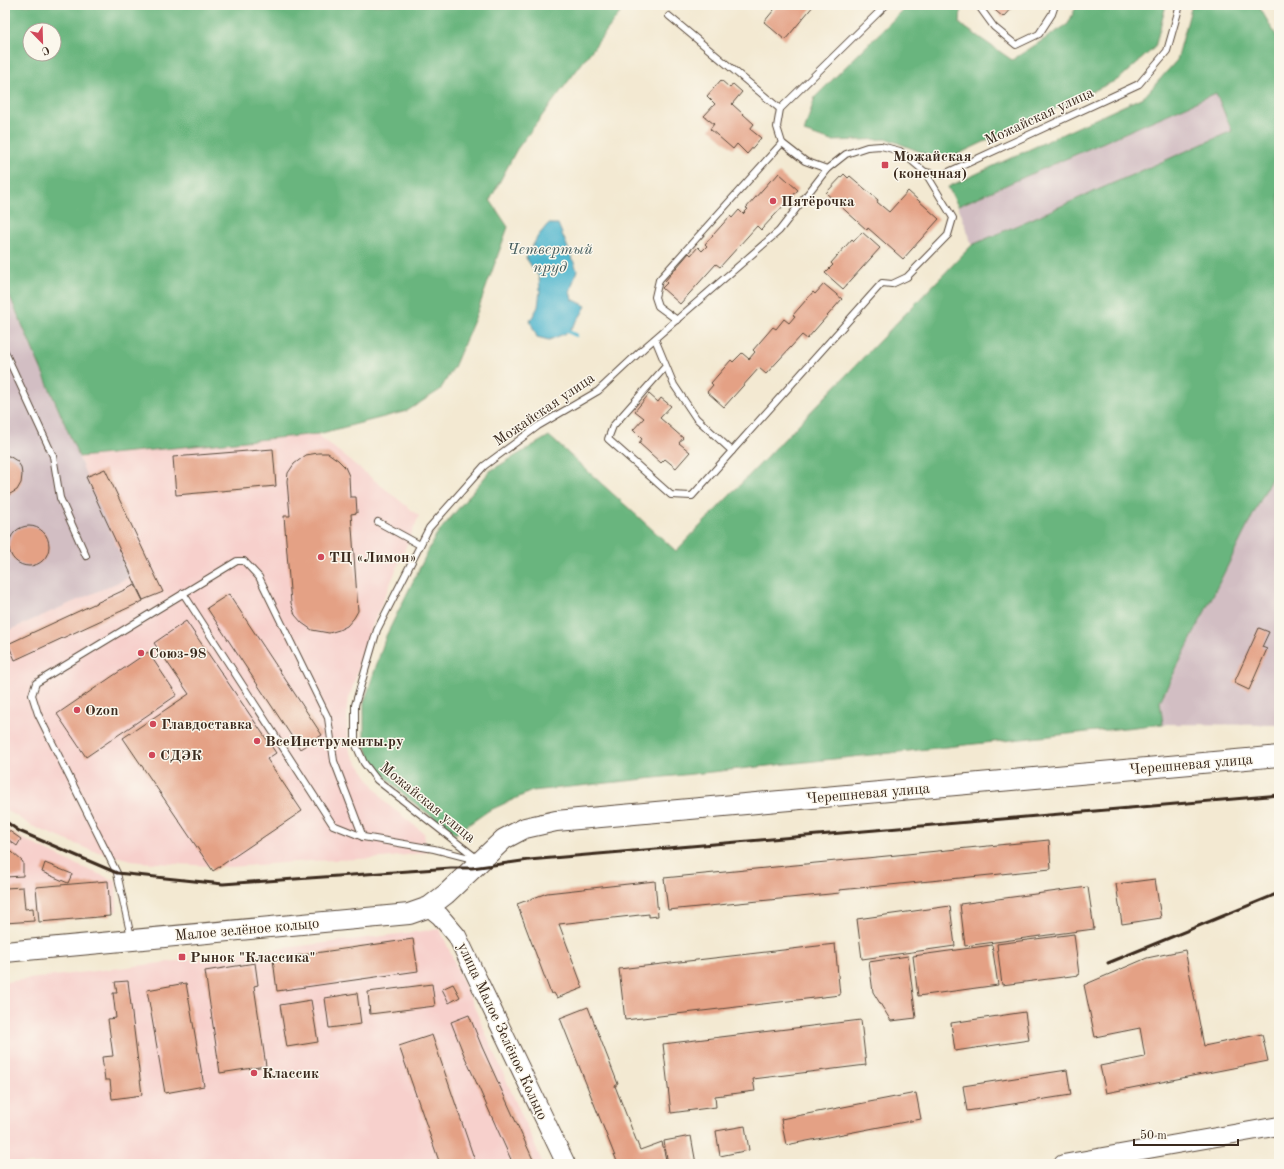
<svg xmlns="http://www.w3.org/2000/svg" width="1284" height="1169" viewBox="0 0 1284 1169" font-family="'Old Standard TT',serif">
	<rect width="100%" height="100%" fill="#fbf7ec"/>
	<filter id="ink" filterUnits="userSpaceOnUse"><feTurbulence type="fractalNoise" baseFrequency=".025" numOctaves="2"/><feDisplacementMap in="SourceGraphic" scale="8" xChannelSelector="R" yChannelSelector="G"/><feConvolveMatrix kernelMatrix="1 2 1 2 8 2 1 2 1" color-interpolation-filters="sRGB"/></filter>
	<filter id="wash" filterUnits="userSpaceOnUse"><feTurbulence type="fractalNoise" baseFrequency=".012" numOctaves="4" result="noise"/><feDisplacementMap in="SourceGraphic" scale="16" xChannelSelector="R" yChannelSelector="G"/><feGaussianBlur stdDeviation="0.9" result="paint"/><feColorMatrix in="noise" values="0 0 0 0 0 0 0 0 0 0 0 0 0 0 0 0 0 1.4 0 .05"/><feComposite in="paint" operator="in"/></filter>
	<g filter="url(#wash)">
		<rect width="100%" height="100%" fill="#f3e9d2"/>
		<!-- built -->
		<g fill="#f7d0cc">
			<path d="M318,435l101,81 -48,113 -24,76v27l3,20 36,51 38,30 3,19 -43,6 -75,3 -78,6 -91,-5 -50,-12 -58,-24 -27,-17v-177l124,-55 -50,-119 54,-11z"/>
			<path d="M5,827l10,8 62,30 39,16 1,30 -112,8z"/>
			<path d="M440,929l103,235h-538v-182z"/>
		</g>
		<!-- industrial -->
		<g fill="#d2bec3">
			<path d="M1216,93l16,38 -260,114 -14,-39z"/>
			<path d="M5,286l125,291 -125,55z"/>
			<path d="M1279,463v262l-116,-1 -3,-23z"/>
		</g>
		<!-- forest -->
		<g fill="#69b57e" stroke="#52704e" fill-rule="evenodd">
			<path d="M5,5h621l-109,144 -27,51 18,27 -33,91 -21,49 -14,23 -33,21 -89,23 -239,23 -74,-172zM30,30h24v24h-24z"/>
			<path d="M908,5h53l-1,19 52,36 56,-36 9,-19h89l-11,42 -36,32 -176,82 -55,-22 -56,2 -28,-9 11,-35z"/>
			<path d="M1192,5h66l21,35v423l-119,238 3,23 -631,67 -44,20 -33,23 -46,-35 -29,-27 -10,-13 -6,-19v-37l22,-67 50,-101 54,-64 59,-35 127,115 296,-306 260,-114 -16,-38 -258,113 -10,-19 197,-91 32,-36z"/>
		</g>
		<!-- water -->
		<path fill="#4fb6ce" stroke="#457076" d="M548,224h10l19,46 -7,22 2,7 14,7 -5,9 -12,17 -20,8 -12,-3 -7,-16 8,-14 2,-16 -1,-14 -13,-19 12,-22z"/>
		<g fill="none" stroke-linecap="round" stroke-linejoin="round">
			<!-- stream -->
			<path stroke="#4fb6ce" stroke-width="4" d="M569,332l7,3"/>
		</g>
		<g id="blocks">
			<!-- building -->
			<g fill="#e4a185">
				<path d="M778,5h36l-29,35 -21,-18z"/>
				<path d="M989,5h25l-11,12z"/>
				<path d="M721,80l9,8 3,-4 9,8 -10,12 22,20 -4,5 11,9 -14,16 -10,-10 -4,5 -23,-20 4,-5 -10,-8 11,-12 -8,-8z"/>
				<path d="M779,173l19,17 -37,40 -4,-4 -37,41 -4,-3 -36,40 -18,-16 5,-5 -2,-2 24,-28 2,2 7,-8 4,4 5,-5 -2,-2 25,-28 2,2 7,-8 4,4 5,-5 -2,-1 25,-28 1,1z"/>
				<path d="M844,174l4,4 2,-2 28,24 -1,2 12,10 19,-21 31,28 -36,40 -35,-31 -1,2 -41,-37z"/>
				<path d="M862,232l18,16 -37,41 -18,-16 8,-8 -2,-2 21,-24 2,2z"/>
				<path d="M824,284l18,15 -35,40 -5,-4 -36,39 -7,-6 -35,39 -17,-15 6,-7 -2,-2 20,-23 2,2 9,-9 7,6 6,-7 -2,-2 20,-23 3,2 8,-10 5,4 6,-7 -2,-1 20,-23 2,2z"/>
				<path d="M649,394l9,8 3,-4 10,8 -11,12 23,20 -4,5 11,9 -14,16 -11,-9 -4,4 -22,-20 3,-4 -9,-9 11,-12 -9,-7z"/>
				<path d="M273,449l3,37 -100,9 -3,-38z"/>
				<path d="M318,453h10l10,7 7,7 4,9 1,21h6l1,16 -6,1 7,97 -4,7 -7,8 -8,4 -10,3 -17,-3 -10,-7 -7,-8 -4,-12 -7,-87h6l-3,-35 1,-8 6,-9 12,-9z"/>
				<path d="M5,456h4l8,5 4,6 1,8 -1,8 -4,7 -7,4 -5,2z"/>
				<path d="M105,469l58,123 -20,8 -57,-123z"/>
				<circle cx="29" cy="546" r="20"/>
				<path d="M135,585l8,16 -128,59 -7,-16z"/>
				<path d="M229,594l93,141 -22,14 -93,-141z"/>
				<path d="M186,621l90,132 -9,6 35,52 -89,60 -90,-133 66,-44 -35,-51z"/>
				<path d="M1259,628l10,4 -7,15 5,2 -18,41 -15,-7z"/>
				<path d="M148,652l29,43 -91,62 -29,-43z"/>
				<path d="M5,828l16,11 -4,7 -12,-9z"/>
				<path d="M1049,840l2,29 -212,21 1,3 -172,17 -4,-32z"/>
				<path d="M5,852h7l11,10v14l-18,1z"/>
				<path d="M45,863l27,11 -4,9 -26,-11z"/>
				<path d="M1155,879l6,39 -39,6 -6,-40z"/>
				<path d="M108,881l2,35 -71,6 -3,-35z"/>
				<path d="M655,881l3,35 -9,1v-3l-90,10 24,64 -26,10 -3,-5 -3,1 -34,-90 30,-11z"/>
				<path d="M23,887l2,22 8,-1 1,13 -29,2v-35z"/>
				<path d="M1088,887l6,42 -129,17 -5,-42z"/>
				<path d="M950,906l5,40 -93,13 -5,-40z"/>
				<path d="M1074,934l5,41 -77,10 -5,-41z"/>
				<path d="M413,939l5,32 -141,20 -4,-32z"/>
				<path d="M835,944l5,51 -215,25 -6,-51z"/>
				<path d="M992,945l6,40 -80,11 -5,-40z"/>
				<path d="M1185,950l19,96 58,-12 6,27 -162,32 -6,-27 45,-9 -5,-29 -45,9 -11,-52 63,-27z"/>
				<path d="M908,956l8,62 -25,3 -18,-29 -4,-30z"/>
				<path d="M255,963l3,22 -4,1 12,80 -46,7 -15,-102z"/>
				<path d="M128,981l14,114 -30,4 -2,-19h-5l-3,-23 11,-1 -5,-37 8,-1 -3,-25h4l-2,-11z"/>
				<path d="M186,983l18,103 -39,7 -18,-103z"/>
				<path d="M432,984l3,22 -65,8 -2,-22z"/>
				<path d="M453,984l7,13 -11,6 -7,-14z"/>
				<path d="M357,993l4,31 -32,4 -4,-30z"/>
				<path d="M311,1000l7,42 -31,5 -7,-42z"/>
				<path d="M588,1007l30,77 -3,2 25,64 22,-8 5,22h-49l-58,-146z"/>
				<path d="M1025,1012l4,28 -74,11 -4,-28z"/>
				<path d="M469,1015l13,32 53,117h-22l-49,-109 -13,-33z"/>
				<path d="M861,1020l5,45 -113,14 2,12 -40,5 1,11 -45,6 -8,-69z"/>
				<path d="M432,1035l44,129h-36l-41,-118z"/>
				<path d="M1067,1070l4,25 -104,16 -4,-25z"/>
				<path d="M916,1093l5,26 -135,26 -5,-26z"/>
				<path d="M745,1126l4,24 -29,6 -4,-25z"/>
				<path d="M691,1136l5,28h-28l-4,-23z"/>
			</g>
		</g>
	</g>
	<g filter="url(#ink)">
		<use href="#blocks" fill-opacity="0" stroke="#574739" stroke-width="1"/>
		<g fill="none" stroke-linecap="round" stroke-linejoin="round">
			<!-- lane casing -->
			<g stroke="#574739" stroke-width="8">
				<g id="lane">
					<path d="M978,5l16,22 22,18 23,-11 13,-20 3,-9"/>
					<path d="M669,16l111,93"/>
					<path d="M827,169l-22,-8 -23,-18 -5,-16 3,-18 106,-104"/>
					<path d="M677,320l-19,-14 -3,-9 4,-17 123,-137"/>
					<path d="M655,339l19,46 22,33 36,33 -40,45 -21,-1 -63,-56 5,-13 53,-60"/>
					<path d="M5,352l48,104 7,42 26,58"/>
					<path d="M732,451l150,-168 10,1 15,-7 41,-42 5,-17 -28,-46"/>
					<path d="M378,522l42,23"/>
					<path d="M183,593l150,232 30,12 71,12 43,11"/>
					<path d="M479,860l-102,-80 -13,-17 -9,-20v-38l22,-75 52,-102 55,-62 54,-40 60,-35 46,-43 135,-117 48,-62 19,-15 21,-7 14,-1 19,5 25,21 17,3 197,-91 28,-33 13,-46"/>
					<path d="M131,937l-14,-64 -79,-159 -6,-19 4,-12 201,-122h7l15,16 69,141 6,43 29,76"/>
				</g>
			</g>
			<!-- secondary casing -->
			<g stroke="#574739" stroke-width="20">
				<g id="secondary">
					<path d="M429,907l11,9 17,20 109,228"/>
					<path d="M1063,1164l216,-38"/>
				</g>
			</g>
			<!-- primary casing -->
			<g stroke="#574739" stroke-width="22">
				<path id="primary" d="M5,952l404,-38 20,-7 17,-13 58,-55 21,-11 31,-7 723,-65"/>
			</g>
			<!-- lane -->
			<use href="#lane" stroke="#fff" stroke-width="6"/>
			<!-- secondary -->
			<use href="#secondary" stroke="#fff" stroke-width="18"/>
			<!-- primary -->
			<use href="#primary" stroke="#fff" stroke-width="20"/>
			<!-- rail -->
			<g stroke="#3b2a1e" stroke-width="3">
				<path d="M5,821l14,10 98,42 106,11 228,-16h21l57,-8 750,-65"/>
				<path d="M1108,963l171,-70"/>
			</g>
		</g>
	</g>
	<!-- markers -->
	<g fill="#d1495b" stroke="#fbf7ec" stroke-width="1.5">
		<rect x="881" y="161" width="8" height="8" rx="2"/>
		<circle cx="773" cy="201" r="4"/>
		<circle cx="321" cy="557" r="4"/>
		<circle cx="141" cy="653" r="4"/>
		<circle cx="77" cy="710" r="4"/>
		<circle cx="153" cy="724" r="4"/>
		<circle cx="257" cy="741" r="4"/>
		<circle cx="152" cy="755" r="4"/>
		<rect x="178" y="953" width="8" height="8" rx="2"/>
		<circle cx="254" cy="1073" r="4"/>
	</g>
	<g text-anchor="middle" stroke-width="3" stroke-linejoin="round" paint-order="stroke">
		<!-- street labels -->
		<g font-size="15" fill="#3b2a1e" stroke="#fbf7ec">
			<text transform="translate(1039 116) rotate(-25)" y="5">Можайская улица</text>
			<text transform="translate(544 409) rotate(-34)" y="5">Можайская улица</text>
			<text transform="translate(1191 764) rotate(-5)" y="5">Черешневая улица</text>
			<text transform="translate(868 793) rotate(-5)" y="5">Черешневая улица</text>
			<text transform="translate(428 802) rotate(39)" y="5">Можайская улица</text>
			<text transform="translate(247 929) rotate(-5)" y="5">Малое зелёное кольцо</text>
			<text transform="translate(503 1031) rotate(65)" y="5">улица Малое Зелёное Кольцо</text>
		</g>
		<!-- poi labels -->
		<g font-size="15" font-weight="bold" fill="#3b2a1e" stroke="#fbf7ec" text-anchor="start">
			<text x="893" y="161">Можайская<tspan x="893" dy="17">(конечная)</tspan></text>
			<text x="781" y="206">Пятёрочка</text>
			<text x="329" y="562">ТЦ «Лимон»</text>
			<text x="149" y="658">Союз-98</text>
			<text x="85" y="715">Ozon</text>
			<text x="161" y="729">Главдоставка</text>
			<text x="265" y="746">ВсеИнструменты.ру</text>
			<text x="160" y="760">СДЭК</text>
			<text x="190" y="962">Рынок "Классика"</text>
			<text x="262" y="1078">Классик</text>
		</g>
		<!-- water labels -->
		<g font-size="16" font-style="italic" fill="#425b5c" stroke="#fbf7ec">
			<text x="550" y="254">Четвертый<tspan x="550" dy="18">пруд</tspan></text>
		</g>
	</g>
	<!-- margin -->
	<rect width="1284" height="1169" fill="none" stroke="#fbf7ec" stroke-width="20"/>
	<!-- north arrow -->
	<g transform="translate(42 42) rotate(157)"><circle r="19" fill="#fbf7ec" stroke="#aea59a"/>
	<path d="M0-3L7 15L0 10L-7 15Z" fill="#d1495b"/>
	<text y="-6" font-size="11" font-weight="bold" text-anchor="middle" fill="#3b2a1e">С</text>
	</g>
	<!-- scale -->
	<path d="M1134 1139v6h104v-6" fill="none" stroke="#3b2a1e" stroke-width="2"/>
	<text x="1140" y="1139" font-size="12" fill="#3b2a1e" stroke="#fbf7ec" stroke-width="3" paint-order="stroke">50 m</text>
</svg>
